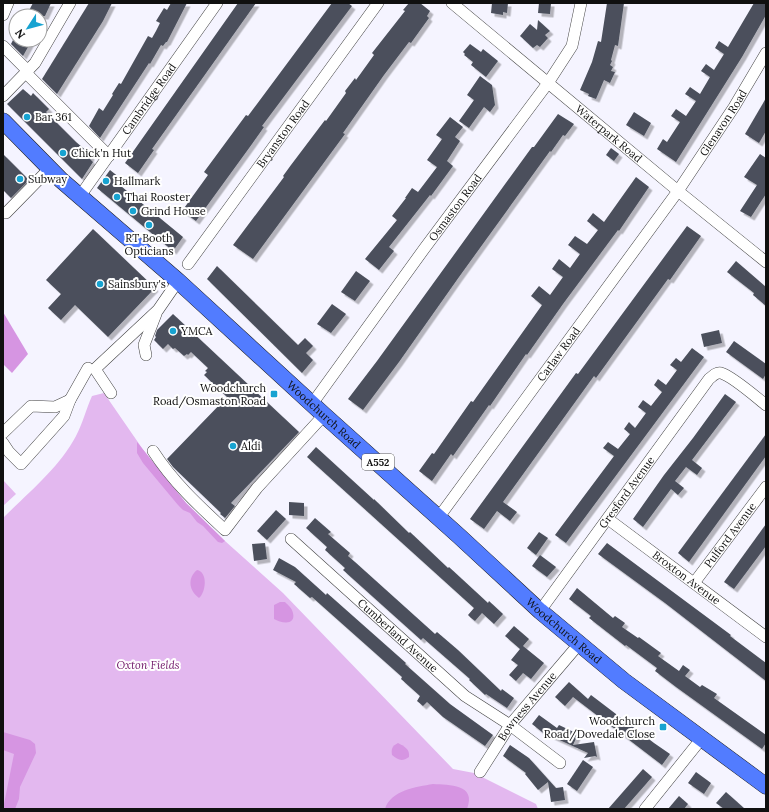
<svg xmlns="http://www.w3.org/2000/svg" width="769" height="812" viewBox="0 0 769 812" font-family="Lora,serif">
	<defs>
		<filter id="shadow"><feDropShadow dx="3.5" dy="3.5" stdDeviation="0" flood-color="#0004"/></filter>
	</defs>
	<rect width="100%" height="100%" fill="#f5f4ff"/>
	<!-- green -->
	<g fill="#e3b8ef">
		<path d="M104,393l40,58 42,52 39,38 58,52 170,176 21,4 62,31 2,5h-535v-291c26,-26 56,-50 73,-82 7,-13 10,-27 16,-40z"/>
		<path d="M3,480l13,14 -13,12z"/>
	</g>
	<!-- forest -->
	<g fill="#d695e2">
		<path d="M3,312l25,42 -16,19 -9,-9z"/>
		<path d="M137,442l49,61 39,38 -3,2 -4,-1 -15,-16 -6,-4 -7,-9 -7,-3 -5,-5 -35,-42 -6,-10z"/>
		<path d="M197,570c11,2 9,22 2,28 -10,-7 -12,-20 -2,-28z"/>
		<path d="M280,602h5c3,3 7,6 8,11 3,13 -12,10 -19,6v-14z"/>
		<path d="M3,732l27,8 5,4 1,9 -16,34 -1,12 -4,10h-12l11,-55 -11,-4z"/>
		<path d="M398,743c6,3 12,6 11,14 -7,5 -11,3 -17,-2 -1,-6 0,-9 6,-12z"/>
		<path d="M433,784c16,1 44,0 34,25h-82c6,-19 31,-22 48,-25z"/>
	</g>
	<!-- building -->
	<g fill="#4b505b" filter="url(#shadow)">
		<path d="M33,3h18l-6,13h-19z"/>
		<path d="M89,3h23l-9,18 -46,73 -15,-15z"/>
		<path d="M171,3h16l-20,39h-1l-3,4 -2,-1 -11,19 -1,-1 -49,75 -11,-12 10,-18 4,3 10,-16 -1,-1 7,-11 2,1 27,-48 4,2 4,-7 4,-8 -4,-2 8,-13 3,2z"/>
		<path d="M238,3h18l-104,146 2,1 -16,23 -13,-10z"/>
		<path d="M332,3h16l4,3 -90,120 2,1 -12,17 -56,77 -14,-10 26,-36 -4,-3 42,-57 2,1z"/>
		<path d="M409,3h11l10,8 -3,5 2,2 -13,18 -5,7 -2,-1 -25,33 -41,58 2,1 -92,125 -20,-14 51,-68 -1,-1 8,-11 34,-45 1,1 20,-28 -1,-2 10,-13 1,2 18,-25 -2,-2 33,-42 -2,-1z"/>
		<path d="M492,3h16l-1,10 -4,-1v3l-12,-2z"/>
		<path d="M539,3h12l-1,11 -12,-1z"/>
		<path d="M607,3h17l-6,43 -3,-1 -4,15 1,1 -2,4 3,2 -2,4 4,1 -5,11 -6,-3 -8,19 -8,-3 1,-2 -9,-4 12,-28 6,-21 3,1z"/>
		<path d="M754,3h12v12l-24,42 -66,105 -19,-13 6,-10 4,3 13,-20 -9,-6 5,-7 10,7 10,-15 -11,-7 5,-7 10,7 10,-17 -9,-6 5,-7 8,6 10,-16 -9,-6 4,-7 9,6z"/>
		<path d="M538,20l12,11 -5,4 3,3 -8,9 -3,-2 -4,3 -13,-12 10,-12 7,6z"/>
		<path d="M13,40h19l-9,16 -12,-12z"/>
		<path d="M470,44l11,8 2,-3 15,12 -12,16 -15,-12 2,-3 -9,-7 1,-1 -2,-2z"/>
		<path d="M480,76l12,9 3,20 -5,7 -6,-5 -15,21 -10,-7 15,-21 -7,-5z"/>
		<path d="M23,89l8,7 2,-3 16,16 -3,3 30,30 13,11 2,3 -1,3 3,3 -11,17 -75,-75z"/>
		<path d="M766,98v33l-7,12 -14,-9z"/>
		<path d="M634,112l17,11 -7,13 -18,-11z"/>
		<path d="M558,114l16,10 -9,12 -2,-1 -12,17 -1,-1 -91,126 -60,85 -36,48 -15,-11 29,-38 155,-214h2z"/>
		<path d="M450,117l13,10 -8,10 5,4 -13,20 6,5 -22,30 -1,-1 -41,52 5,4 -15,19 -14,-11 32,-39 -5,-4 14,-18h-1l7,-10 6,4 19,-25 -10,-7 15,-21 -6,-4z"/>
		<path d="M611,148l8,6 -5,7 -8,-6z"/>
		<path d="M3,154l26,26 -18,18 -8,-8z"/>
		<path d="M760,154l6,4v36l-15,23 -11,-6 17,-26 -13,-8z"/>
		<path d="M110,170l10,8 -4,4 67,55 -10,14 -76,-63z"/>
		<path d="M636,177l13,10 -30,44 -1,-1 -55,74 -36,51 -1,-1 -36,52 -1,-1 -36,51 -2,-2 -19,27 -13,-10 13,-18 2,1 37,-53 2,1 69,-97 -11,-9 8,-10 11,9 13,-18 -11,-8 7,-10 11,9 10,-14 -12,-9 7,-9 12,8 11,-14 -11,-9 6,-8 11,9z"/>
		<path d="M687,226l14,10 -31,44 -2,-1 -72,99 -2,-2 -91,126 14,10 -7,9 -13,-10 -13,18 -14,-10 106,-146 2,1z"/>
		<path d="M93,229l62,59 -47,49 -33,-32 -14,15 -13,-12 13,-14 -15,-14z"/>
		<path d="M736,261l30,26v19l-13,-11 1,-2 -27,-21z"/>
		<path d="M217,266l81,79 7,-7 8,8 -7,7 7,7 -11,13 -95,-94z"/>
		<path d="M356,271l14,10 -15,20 -14,-9z"/>
		<path d="M332,304l14,10 -15,19 -14,-9z"/>
		<path d="M173,314l126,118 -68,71 4,3 -10,12 -5,-4 1,-1 -48,-46 -6,-8 60,-62 -23,-22 3,-3 -2,-1 3,-3 -17,-16 -3,3 -1,-1 -3,2 -9,-8 -2,1 -5,-5 -5,5 -9,-9 2,-3 -1,-1 2,-6z"/>
		<path d="M719,330l3,13 -18,4 -3,-13z"/>
		<path d="M734,341l32,23v10l-3,5 -37,-27z"/>
		<path d="M692,348l12,9 -138,186 -11,-8 59,-79 -11,-8 5,-6 10,7 12,-15 -6,-5 5,-7 6,6 11,-15 -8,-6 5,-7 8,6 11,-14 -8,-7 4,-6 8,6 11,-15 -7,-5 6,-7 5,4z"/>
		<path d="M725,394l11,8 -44,58 10,8 -5,7 -11,-8 -11,14 9,7 -6,7 -7,-6 -28,38 -10,-8 31,-44 29,-37z"/>
		<path d="M766,434v22l-77,106 -11,-9z"/>
		<path d="M316,447l58,53v-1l35,34 1,-1 38,36 1,-1 39,36 1,-2 14,13 -9,10 -12,-11 -7,8 -4,-3 -3,-3 6,-7 -167,-151z"/>
		<path d="M289,502l15,1v13l-15,-1z"/>
		<path d="M276,510l10,9 -19,21 -10,-9z"/>
		<path d="M315,518l16,14 -3,2 22,19 -2,3 7,6 80,72 2,-2 21,18 43,41 1,-2 12,9 -7,10 -21,-14 -1,1 -16,-15 1,-1 -47,-41 -2,2 -78,-70 2,-2 -20,-18 2,-3 -21,-19z"/>
		<path d="M766,524v22l-32,43 -10,-7z"/>
		<path d="M539,532l9,6 -12,17 -9,-7z"/>
		<path d="M265,543l2,16 -13,2 -2,-17z"/>
		<path d="M607,543l124,92 -1,1 36,27v18l-101,-78 -67,-49z"/>
		<path d="M540,555l16,12 -9,10 -15,-11z"/>
		<path d="M279,558l16,9 31,28 1,-2 79,70 -1,1 45,40 43,31 -8,11 -42,-29 -16,-15 -4,4 -6,-5 3,-5 -19,-17 1,-2 -90,-80 -2,1 -16,-14 2,-2 -23,-12z"/>
		<path d="M577,588l36,30 2,-2 10,7 -3,4 16,11 1,-1 22,16 -3,3 21,15 4,-6 7,5 -5,6 15,11 2,-2 15,9 -3,4 52,37v8l-4,6 -86,-62 -21,-16 2,-3 -31,-23 -1,1 -36,-28 2,-2 -22,-17z"/>
		<path d="M514,626l15,13 -6,7 21,17 -13,16 -8,-6 -7,8 -7,-6 9,-10 -7,-5 9,-11 -15,-13z"/>
		<path d="M569,682l19,17 3,-4 63,48 16,11 -8,11 -89,-68 -8,9 -10,-9z"/>
		<path d="M539,715l18,13 2,-3 19,9 -5,11 21,-3 3,15 -2,-1 -11,2 4,-5 -46,-21 -10,-8z"/>
		<path d="M510,745l19,13 27,30 7,-1 2,13 -14,2 -3,-20 -10,8 -13,-16 1,-1 -23,-17z"/>
		<path d="M583,760l10,7 -16,24 -10,-7z"/>
		<path d="M643,769l9,8 -6,7 -22,25h-16z"/>
		<path d="M696,772l15,11 -7,11 -16,-11z"/>
		<path d="M726,792l9,8 10,9h-21l-8,-6z"/>
		<path d="M679,796l9,8 -4,5h-16z"/>
	</g>
	<g fill="none" stroke-linecap="round" stroke-linejoin="round">
		<!-- minor casing -->
		<g stroke="#434343" stroke-width="12">
			<g id="minor">
				<path id="s1" d="M452,3l226,188 88,71"/>
				<path d="M3,15l5,-12"/>
				<path d="M3,46l25,25"/>
				<path d="M26,73l83,83"/>
				<path d="M3,96l32,-33 35,-60"/>
				<path id="s2" d="M80,196l137,-193"/>
				<path d="M6,213l44,-45"/>
				<path id="s3" d="M188,264l190,-261"/>
				<path d="M146,355l-2,-10 12,-31"/>
				<path d="M111,393l-16,-24 63,-59 20,-29"/>
				<path id="s4" d="M312,404l112,-155 124,-166 24,-37 9,-43"/>
				<path d="M3,433l28,-27 24,1 15,-7"/>
				<path d="M3,443l6,9 12,12 43,-48 6,-16 18,-32"/>
				<path d="M153,451c20,31 45,54 72,79l32,-42 67,-73"/>
				<path id="s5" d="M439,517l239,-326 56,-84 32,-54"/>
				<path id="s6" d="M608,519l158,118"/>
				<path id="s7" d="M291,539l174,157 45,29 50,38"/>
				<path id="s8" d="M694,583l72,-96"/>
				<path id="s9" d="M540,611l169,-232c4,-3 7,-7 12,-6 11,3 35,24 45,32"/>
				<path id="s10" d="M480,772l30,-47 69,-81"/>
				<path d="M645,809l57,-71"/>
			</g>
		</g>
		<!-- highway casing -->
		<g stroke="#212121" stroke-width="17">
			<g id="highway">
				<path id="s11" d="M3,121l58,59 117,101 146,134 135,121 81,75 84,70 142,105"/>
			</g>
		</g>
		<!-- minor -->
		<use href="#minor" stroke="#fff" stroke-width="11"/>
		<!-- highway -->
		<use href="#highway" stroke="#527cff" stroke-width="16"/>
	</g>
	<!-- markers -->
	<g fill="#17a3d1" stroke="#fff" stroke-width="1.5">
		<circle cx="27" cy="117" r="4"/>
		<circle cx="63" cy="153" r="4"/>
		<circle cx="20" cy="179" r="4"/>
		<circle cx="106" cy="181" r="4"/>
		<circle cx="117" cy="197" r="4"/>
		<circle cx="133" cy="211" r="4"/>
		<circle cx="149" cy="225" r="4"/>
		<circle cx="100" cy="284" r="4"/>
		<circle cx="173" cy="331" r="4"/>
		<rect x="270" y="390" width="8" height="8" rx="2"/>
		<circle cx="233" cy="446" r="4"/>
		<rect x="659" y="723" width="8" height="8" rx="2"/>
	</g>
	<g text-anchor="middle" stroke-width="4" stroke-linejoin="round" paint-order="stroke">
		<!-- shield labels -->
		<rect fill="#fff" stroke="#585858" stroke-width="1" x="362" y="454" width="32" height="16" rx="3"/>
		<g font-size="10" font-weight="bold" fill="#101010">
			<text x="378" y="466">A552</text>
		</g>
		<!-- street labels -->
		<g font-size="11" fill="#101010" stroke="#fff">
			<text dy="4" stroke="none"><textPath href="#s2" startOffset="119">Cambridge Road</textPath></text>
			<text dy="4" stroke="none"><textPath href="#s5" startOffset="486">Glenavon Road</textPath></text>
			<text dy="4" stroke="none"><textPath href="#s1" startOffset="204">Waterpark Road</textPath></text>
			<text dy="4" stroke="none"><textPath href="#s3" startOffset="161">Bryanston Road</textPath></text>
			<text dy="4" stroke="none"><textPath href="#s4" startOffset="243">Osmaston Road</textPath></text>
			<text dy="4" stroke="none"><textPath href="#s5" startOffset="202">Carlaw Road</textPath></text>
			<text dy="4" stroke="none"><textPath href="#s11" startOffset="435">Woodchurch Road</textPath></text>
			<text dy="4" stroke="none"><textPath href="#s9" startOffset="147">Gresford Avenue</textPath></text>
			<text dy="4" stroke="none"><textPath href="#s8" startOffset="60">Pulford Avenue</textPath></text>
			<text dy="4" stroke="none"><textPath href="#s6" startOffset="98">Broxton Avenue</textPath></text>
			<text dy="4" stroke="none"><textPath href="#s11" startOffset="758">Woodchurch Road</textPath></text>
			<text dy="4" stroke="none"><textPath href="#s7" startOffset="144">Cumberland Avenue</textPath></text>
			<text dy="4" stroke="none"><textPath href="#s10" startOffset="81">Bowness Avenue</textPath></text>
		</g>
		<!-- poi labels -->
		<g font-size="11" fill="#101010" stroke="#fff" text-anchor="start">
			<text x="35" y="121">Bar 361</text>
			<text x="71" y="157">Chick'n Hut</text>
			<text x="28" y="183">Subway</text>
			<text x="114" y="185">Hallmark</text>
			<text x="125" y="201">Thai Rooster</text>
			<text x="141" y="215">Grind House</text>
			<text x="149" y="242" text-anchor="middle">RT Booth<tspan x="149" dy="13">Opticians</tspan></text>
			<text x="108" y="288">Sainsbury's</text>
			<text x="181" y="335">YMCA</text>
			<text x="266" y="392" text-anchor="end">Woodchurch<tspan x="266" dy="13">Road/Osmaston Road</tspan></text>
			<text x="241" y="450">Aldi</text>
			<text x="655" y="725" text-anchor="end">Woodchurch<tspan x="655" dy="13">Road/Dovedale Close</tspan></text>
		</g>
		<!-- park labels -->
		<g font-size="11" font-style="italic" fill="#711869" stroke="#fff">
			<text x="148" y="669">Oxton Fields</text>
		</g>
	</g>
	<!-- border -->
	<rect width="769" height="812" fill="none" stroke="#101010" stroke-width="8"/>
	<!-- north arrow -->
	<g transform="translate(28 28) rotate(234)"><circle r="19" fill="#ffffff" stroke="#9f9f9f"/>
	<path d="M0-3L7 15L0 10L-7 15Z" fill="#17a3d1"/>
	<text y="-6" font-size="11" font-weight="bold" text-anchor="middle" fill="#101010">N</text>
	</g>
</svg>
